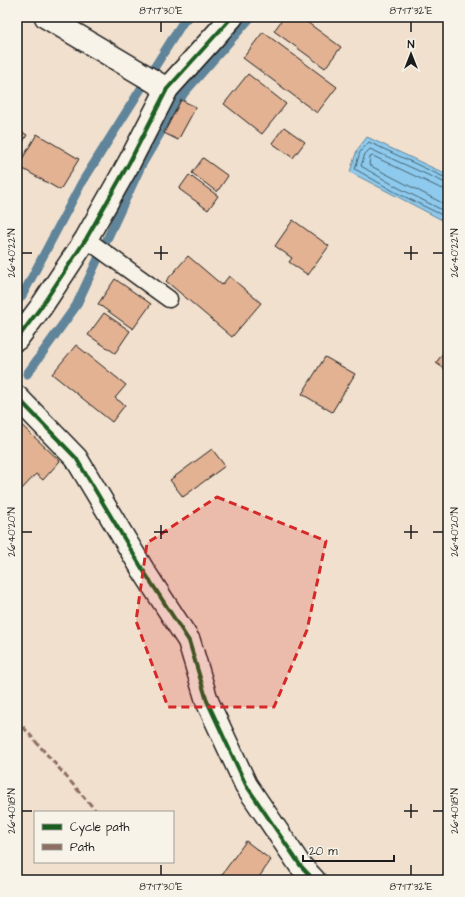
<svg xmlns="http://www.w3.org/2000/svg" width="465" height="897" viewBox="0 0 465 897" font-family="'Architects Daughter',sans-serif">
	<rect width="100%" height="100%" fill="#f1e0ce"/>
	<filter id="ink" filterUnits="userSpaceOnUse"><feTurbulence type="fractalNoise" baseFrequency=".025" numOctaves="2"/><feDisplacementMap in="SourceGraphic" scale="8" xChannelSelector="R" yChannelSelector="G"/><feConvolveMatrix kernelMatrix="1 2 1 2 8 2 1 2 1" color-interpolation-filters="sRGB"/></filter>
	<g filter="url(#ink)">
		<!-- water -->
		<path fill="#8dcaed" stroke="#608499" d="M367,137l81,38v48l-98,-51 7,-22z"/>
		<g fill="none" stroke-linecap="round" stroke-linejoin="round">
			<!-- shore -->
			<g stroke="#496270" stroke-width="1">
				<path d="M448,179l-79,-37 -9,10 -5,17 40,23 53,26"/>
				<path d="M448,184l-78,-35 -5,5 -4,12 36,21 51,26"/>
				<path d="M448,190l-8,-2 -67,-32 -3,1 -1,8 79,41"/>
			</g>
			<!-- stream -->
			<g stroke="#608499" stroke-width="9">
				<path d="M17,302l6,-8 58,-110 102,-162 6,-5"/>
				<path d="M27,374l49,-68 65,-140 43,-73 67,-76"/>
			</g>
		</g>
		<!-- building -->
		<g fill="#e2b293" stroke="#1c1c1c">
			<path d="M284,17h16l41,30 -16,21 -51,-37z"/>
			<path d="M263,32l74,55 -20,26 -74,-55z"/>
			<path d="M248,74l38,30 -24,30 -38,-30z"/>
			<path d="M181,100l15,7 -18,33 -14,-7z"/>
			<path d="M284,127l21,15 -12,16 -21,-15z"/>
			<path d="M17,129l10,6 -10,17z"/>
			<path d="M37,134l42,25 -19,31 -42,-24z"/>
			<path d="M203,158l25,18 -11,16 -25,-19z"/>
			<path d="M189,175l29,21 -10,14 -29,-21z"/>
			<path d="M293,220l36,26 -21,29 -19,-13 3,-4 -17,-12z"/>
			<path d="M188,256l34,29 7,-9 32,27 -29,34 -66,-56z"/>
			<path d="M115,279l36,25 -18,25 -35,-25z"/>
			<path d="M104,313l26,18 -15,22 -27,-18z"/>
			<path d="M76,345l50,40 -11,13 10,7 -13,17 -60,-48z"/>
			<path d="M448,346v25l-12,-8z"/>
			<path d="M325,357l30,17 -23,38 -30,-18z"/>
			<path d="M17,421l43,40 -17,19 -7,-6 -15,16 -4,-4z"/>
			<path d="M212,449l13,17 -42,31 -13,-17z"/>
			<path d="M246,841l25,19 -14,20h-39z"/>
		</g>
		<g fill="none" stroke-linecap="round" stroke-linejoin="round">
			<!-- service casing -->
			<g stroke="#1c1c1c" stroke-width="19">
				<path id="service" d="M86,239l83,60"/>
			</g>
			<!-- minor casing -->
			<g stroke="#1c1c1c" stroke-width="25">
				<g id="minor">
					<path d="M46,17l121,72"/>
					<path d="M17,339l24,-32 45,-68 43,-76 38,-74 65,-72"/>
					<path d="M17,397l59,61 67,112 46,71 18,60 39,84 54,80 14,15"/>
				</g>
			</g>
			<!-- service -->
			<use href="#service" stroke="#f7f3e8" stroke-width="16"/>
			<!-- minor -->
			<use href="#minor" stroke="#f7f3e8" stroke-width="22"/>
			<!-- quiet -->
			<path stroke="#8d6e63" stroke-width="3" stroke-dasharray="6 3" stroke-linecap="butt" d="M17,720l80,92"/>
			<!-- cycleway casing -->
			<g stroke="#f7f3e8" stroke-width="6">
				<g id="cycleway">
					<path d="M17,339l24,-32 45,-68 43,-76 38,-74 65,-72"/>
					<path d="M17,397l59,61 67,112 46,71 18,60 39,84 54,80 14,15"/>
				</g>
			</g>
			<!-- cycleway -->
			<use href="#cycleway" stroke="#1b5e20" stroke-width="4"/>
		</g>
	</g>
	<!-- marked area -->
	<path fill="#d62828" fill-opacity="0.2" stroke="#d62828" stroke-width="3" stroke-dasharray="8 5" stroke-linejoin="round" d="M217,497l109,44 -19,89 -33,77h-106l-32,-86 11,-78z"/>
	<!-- ticks -->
	<path fill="none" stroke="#1c1c1c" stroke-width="1.5" d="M161,22v10M411,22v10M161,246v14M411,246v14M22,253h10M154,253h14M404,253h14M433,253h10M161,525v14M411,525v14M22,532h10M154,532h14M404,532h14M433,532h10M411,804v14M22,811h10M404,811h14M433,811h10M161,865v10M411,865v10"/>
	<!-- margin -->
	<rect width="465" height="897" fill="none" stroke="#f7f3e8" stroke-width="44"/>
	<!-- legend -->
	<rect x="34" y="811" width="140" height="52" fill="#f7f3e8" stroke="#9f9d96"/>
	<rect x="42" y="824" width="20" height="6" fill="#1b5e20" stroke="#9f9d96"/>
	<text x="70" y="831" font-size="12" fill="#1c1c1c">Cycle path</text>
	<rect x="42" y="844" width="20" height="6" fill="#8d6e63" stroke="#9f9d96"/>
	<text x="70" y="851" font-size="12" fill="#1c1c1c">Path</text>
	<!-- north arrow -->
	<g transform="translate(411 54)" stroke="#f7f3e8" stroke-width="3" paint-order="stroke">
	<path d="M0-3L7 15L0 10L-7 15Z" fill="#1c1c1c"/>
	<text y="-6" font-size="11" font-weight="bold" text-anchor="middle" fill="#1c1c1c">N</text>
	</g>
	<!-- scale -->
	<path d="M303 855v6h91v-6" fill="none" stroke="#1c1c1c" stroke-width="2"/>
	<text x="309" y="855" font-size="12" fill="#1c1c1c" stroke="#f7f3e8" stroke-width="3" paint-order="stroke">20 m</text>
	<rect x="22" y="22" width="421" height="853" fill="none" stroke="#1c1c1c" stroke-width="1.5"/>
	<g font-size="10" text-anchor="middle" fill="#1c1c1c">
		<text x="161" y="14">87°17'30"E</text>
		<text x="411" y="14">87°17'32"E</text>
		<text transform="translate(11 253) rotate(-90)" y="4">26°40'22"N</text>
		<text transform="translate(454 253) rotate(-90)" y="4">26°40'22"N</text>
		<text transform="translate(11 532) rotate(-90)" y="4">26°40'20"N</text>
		<text transform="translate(454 532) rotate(-90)" y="4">26°40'20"N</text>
		<text transform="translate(11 811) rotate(-90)" y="4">26°40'18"N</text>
		<text transform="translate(454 811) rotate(-90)" y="4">26°40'18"N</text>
		<text x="161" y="890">87°17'30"E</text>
		<text x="411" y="890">87°17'32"E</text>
	</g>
</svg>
